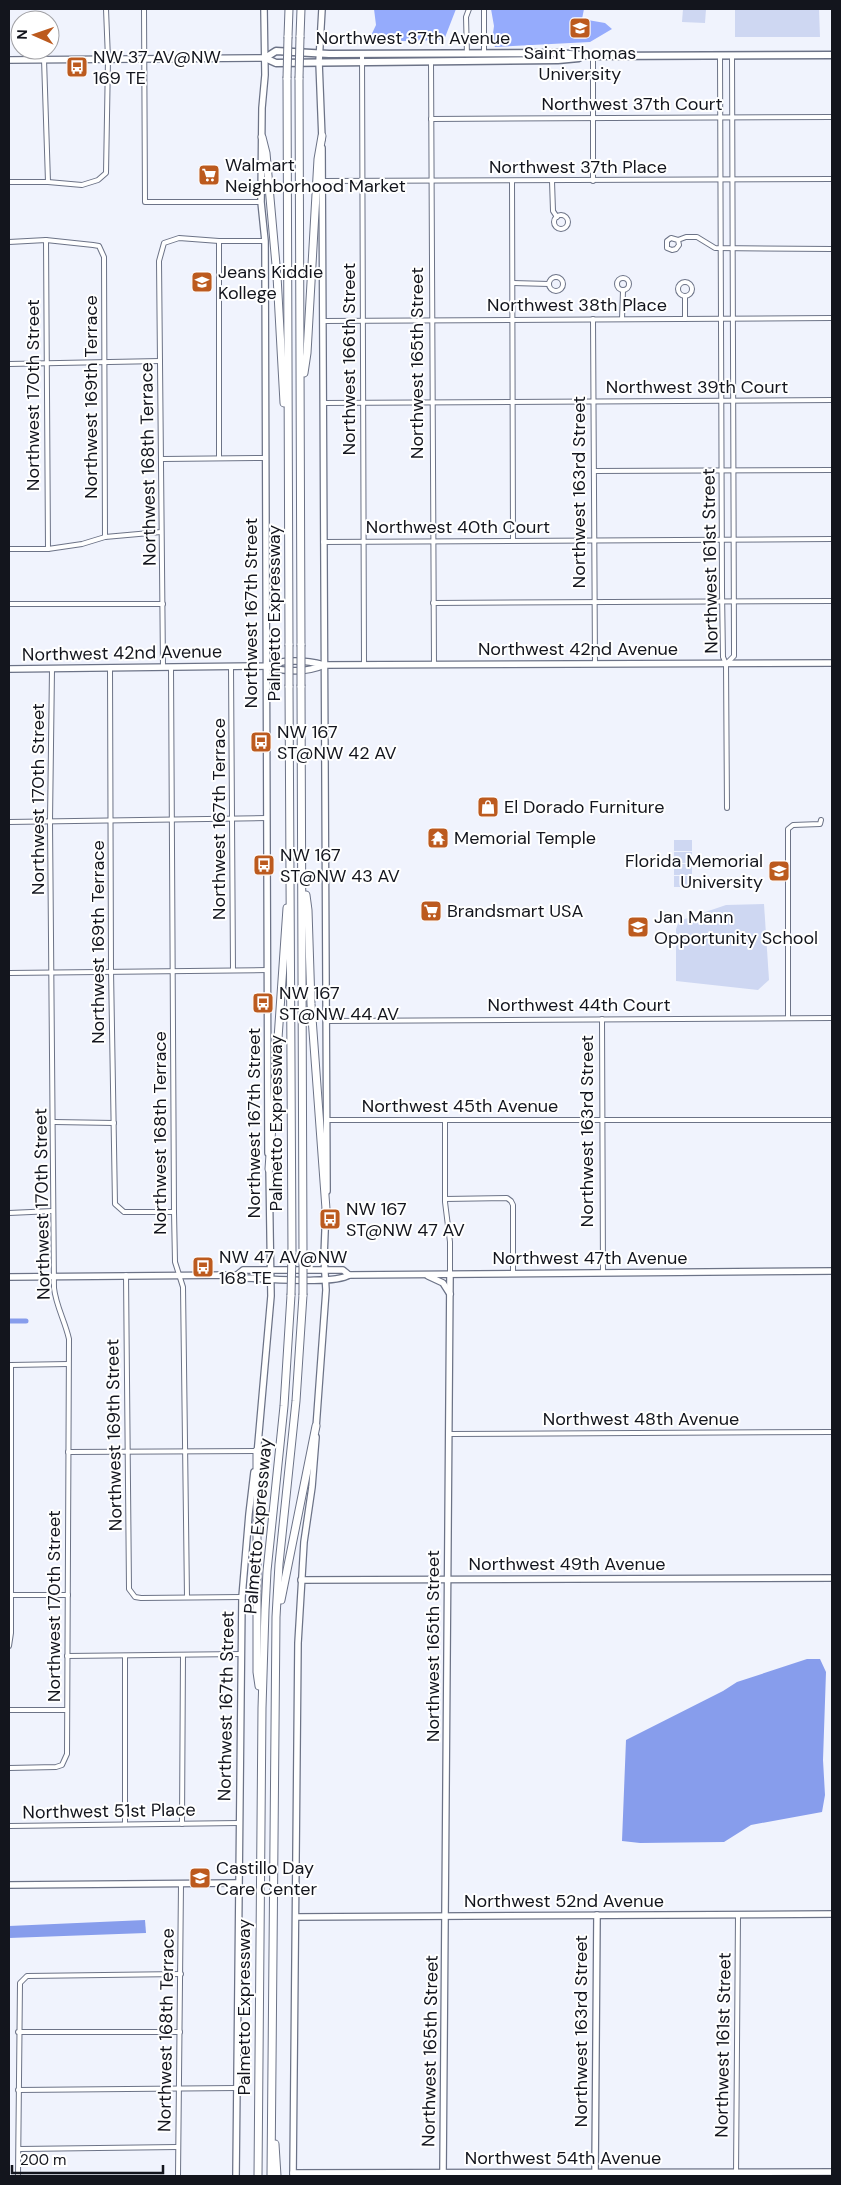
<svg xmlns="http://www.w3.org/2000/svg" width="841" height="2185" viewBox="0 0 841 2185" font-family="'DM Sans',sans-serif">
	<rect width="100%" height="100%" fill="#f0f3fd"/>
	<!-- green -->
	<g fill="#ced7f2">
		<path d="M683,9h23l-1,14 -23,-1z"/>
		<path d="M735,9h84l1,28h-85z"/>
		<rect x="674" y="840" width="18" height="11"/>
		<rect x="674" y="852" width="18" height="11"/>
		<rect x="674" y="864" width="18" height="11"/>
		<rect x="674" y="876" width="18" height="11"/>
		<path d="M764,904l5,76 -11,10 -82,-9v-52l3,-8 47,-16z"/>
	</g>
	<!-- forest -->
	<g fill="#95abfc">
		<path d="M374,9h82l-12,31 -76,2 8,-17z"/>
		<path d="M491,9h93l-2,10 23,4 7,6 -22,13 -95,5 -3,-6 2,-15z"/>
	</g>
	<!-- water -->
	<g fill="#879dec">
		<path d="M807,1659h13l6,13 -3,88 2,35 -3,17 -71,13 -27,17 -84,1 -18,-2 4,-101 97,-49 14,-9z"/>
		<path d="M145,1920l1,13 -137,5v-12z"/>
	</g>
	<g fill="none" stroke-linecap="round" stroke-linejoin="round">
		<!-- canal -->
		<path stroke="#879dec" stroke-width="5" d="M9,1321h17"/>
		<!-- street casing -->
		<g stroke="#6c7387" stroke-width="6">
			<g id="street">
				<path d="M144,9l1,193h116"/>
				<path d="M484,9v45"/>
				<path d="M362,53l2,612"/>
				<path d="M467,54l-1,-37 3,-8"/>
				<path d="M593,56v125"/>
				<path d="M720,56l2,535 1,66 3,7 1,144"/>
				<path d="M44,59l4,123"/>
				<path d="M431,61l3,604"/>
				<path d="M431,119l401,-2"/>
				<path d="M323,181l509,-2"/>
				<path d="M512,181l1,359"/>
				<path d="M552,181l1,30 4,6"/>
				<path d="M9,182h39l34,3 16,-5 8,-7 2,-114 -2,-50"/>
				<circle cx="561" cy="222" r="7"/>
				<path d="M46,240l2,309"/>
				<path d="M678,240l1,5 -3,4 -4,1 -5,-2v-7l4,-3 7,2 8,-3h11l18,11 117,1"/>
				<path d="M219,241v217"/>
				<path d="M9,242l37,-2 47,5 6,1 5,11 1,280"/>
				<circle cx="556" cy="284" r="7"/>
				<circle cx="623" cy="284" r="6"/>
				<circle cx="685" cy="289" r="7"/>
				<path d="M513,283l36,1"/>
				<path d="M593,319l2,345"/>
				<path d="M622,319l1,-28"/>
				<path d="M685,319v-23"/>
				<path d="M323,321l509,-3"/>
				<path d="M9,364l151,-3"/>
				<path d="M323,403l509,-3"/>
				<path d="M163,459l102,-1"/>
				<path d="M594,471l238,-1"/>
				<path d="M323,542l509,-3"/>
				<path d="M9,549h39l34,-5 23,-7 56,-5"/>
				<path d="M433,603l399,-2"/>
				<path d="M9,604h154"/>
				<path d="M726,664l8,-8v-12l-2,-589"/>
				<path d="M163,667l-4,-406 5,-18 15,-5 40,3h46"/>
				<path d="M171,667l3,545 1,50 8,25 4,310"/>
				<path d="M231,667l2,303"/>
				<path d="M110,668l1,302 4,234 9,8h50"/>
				<path d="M9,822l258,-4"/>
				<path d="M9,973l259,-3"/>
				<path d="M788,1018v-189l5,-4 27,-1 1,-4"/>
				<path d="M602,1019l1,254"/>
				<path d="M326,1021l506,-3"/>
				<path d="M327,1120h505"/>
				<path d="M445,1120v82l5,40v32"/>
				<path d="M54,1122l60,1"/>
				<path d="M445,1199l62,-1 4,3 2,4v68"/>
				<path d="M9,1213l44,-2"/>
				<path d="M126,1275l3,314 6,8 6,1 101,-1"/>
				<path d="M11,1365l57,-1"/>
				<path d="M450,1434l382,-2"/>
				<path d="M68,1452l189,-1"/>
				<path d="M10,1595h58"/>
				<path d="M9,1646l2,-13v-268"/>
				<path d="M67,1656l174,-2"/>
				<path d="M9,1710h58"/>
				<path d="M9,1768l47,-1 6,-2 5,-11 2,-415c-4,-18 -13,-33 -15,-51l-4,-467 2,-152"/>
				<path d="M125,1824v-168"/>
				<path d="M182,1824l1,-169"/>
				<path d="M9,1826l230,-3"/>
				<path d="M18,2032h162"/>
				<path d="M18,2090l219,-2"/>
				<path d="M19,2149l159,-2"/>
				<path d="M18,2176l2,-193 7,-7 154,-2"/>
				<path d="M178,2176l3,-292"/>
				<path d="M736,2176l2,-261"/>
			</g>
		</g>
		<!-- secondary casing -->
		<g stroke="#6c7387" stroke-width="8">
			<g id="secondary">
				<path d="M264,9l1,66 -3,33 -1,94 4,39 3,912"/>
				<path d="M322,9l-3,53 3,77"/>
				<path d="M9,60l256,-2"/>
				<path d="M322,148l5,1043"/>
				<path d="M266,666c17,6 41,7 58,-1"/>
				<path d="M9,669l257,-3c18,-7 40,-6 58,-1l508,-2"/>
				<path d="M237,1275l6,-5h100l6,5"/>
				<path d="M428,1276l15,7 7,11"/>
				<path d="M9,1277l228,-2 7,3c21,0 89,7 105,-3l483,-4"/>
				<path d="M316,1428l10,-138 -2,-33 2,-51"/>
				<path d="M257,1455l14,-159 -2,-131"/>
				<path d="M301,1580l531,-2"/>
				<path d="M9,1885l229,-2"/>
				<path d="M296,1917l536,-3"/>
				<path d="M293,2173l539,-1"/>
				<path d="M443,2173l7,-899"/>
				<path d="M236,2176l6,-579 7,-83 5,-42"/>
				<path d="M293,2176l5,-533 6,-101 8,-55 4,-50"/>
				<path d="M595,2176l2,-261"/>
			</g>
		</g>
		<!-- primary casing -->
		<g stroke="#6c7387" stroke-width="9">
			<g id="primary">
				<path d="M265,58l11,-7 53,3 229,-1 35,3 239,-1"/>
				<path d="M265,58l11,5 282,-3 21,-2"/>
			</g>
		</g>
		<!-- highway casing -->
		<g stroke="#6c7387" stroke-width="9">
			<g id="highway">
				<path d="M288,37l1,-28"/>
				<path d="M300,37l1,-28"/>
				<path d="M287,78l2,567"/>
				<path d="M299,78l2,567"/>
				<path d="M262,137l4,16 11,123 7,127"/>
				<path d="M304,373l3,-20 11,-194 4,-23"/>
				<path d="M289,686l3,567"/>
				<path d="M301,686l2,567"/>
				<path d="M306,895l2,15 3,94 15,205"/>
				<path d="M269,1169l18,-261"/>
				<path d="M257,1451v221l2,14"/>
				<path d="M281,1600l35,-174"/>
				<path d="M275,2144l2,32"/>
				<path d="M258,2176l4,-468 3,-98 2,-39 17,-165 7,-111"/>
				<path d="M271,2176l5,-559 3,-53 17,-163 7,-106"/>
			</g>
		</g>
		<!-- street -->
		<use href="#street" stroke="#fff" stroke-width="4"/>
		<!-- secondary -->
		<use href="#secondary" stroke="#fff" stroke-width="5.5"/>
		<!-- primary -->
		<use href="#primary" stroke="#fff" stroke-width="6"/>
		<!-- highway -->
		<use href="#highway" stroke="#fff" stroke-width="7"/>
		<!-- highway-bridge casing -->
		<g stroke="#6c7387" stroke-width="9" stroke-linecap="butt">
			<g id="highway-bridge">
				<path d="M287,78l1,-41"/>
				<path d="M299,78l1,-41"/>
				<path d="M289,645v41"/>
				<path d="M301,645v41"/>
				<path d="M291,1295l1,-42"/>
				<path d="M303,1295v-42"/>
			</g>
		</g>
		<!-- highway-bridge -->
		<use href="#highway-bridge" stroke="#fff" stroke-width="7"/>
	</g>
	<!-- icons -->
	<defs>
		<g id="university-square" transform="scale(1.125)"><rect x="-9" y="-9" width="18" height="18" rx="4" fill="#bc5a1e" stroke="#fff"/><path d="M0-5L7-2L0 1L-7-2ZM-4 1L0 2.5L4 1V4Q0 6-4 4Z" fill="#fff"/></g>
		<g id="bus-square" transform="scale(1.125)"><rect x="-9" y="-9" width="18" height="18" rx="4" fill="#bc5a1e" stroke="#fff"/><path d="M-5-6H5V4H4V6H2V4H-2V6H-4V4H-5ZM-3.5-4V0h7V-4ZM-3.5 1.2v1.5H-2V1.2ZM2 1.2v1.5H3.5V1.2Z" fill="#fff"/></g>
		<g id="supermarket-square" transform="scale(1.125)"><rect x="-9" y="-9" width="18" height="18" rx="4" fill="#bc5a1e" stroke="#fff"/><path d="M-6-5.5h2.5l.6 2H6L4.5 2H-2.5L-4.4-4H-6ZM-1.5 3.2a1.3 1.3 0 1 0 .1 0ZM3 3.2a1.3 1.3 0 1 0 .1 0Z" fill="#fff"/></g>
		<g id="school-square" transform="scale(1.125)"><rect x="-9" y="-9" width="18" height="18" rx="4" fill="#bc5a1e" stroke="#fff"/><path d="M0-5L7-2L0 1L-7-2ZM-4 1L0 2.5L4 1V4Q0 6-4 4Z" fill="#fff"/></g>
		<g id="shop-square" transform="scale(1.125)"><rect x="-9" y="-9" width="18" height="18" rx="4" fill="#bc5a1e" stroke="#fff"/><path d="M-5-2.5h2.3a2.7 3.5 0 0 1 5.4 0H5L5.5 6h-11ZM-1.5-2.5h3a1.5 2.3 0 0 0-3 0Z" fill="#fff"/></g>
		<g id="temple-square" transform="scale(1.125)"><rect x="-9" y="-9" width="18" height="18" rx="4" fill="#bc5a1e" stroke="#fff"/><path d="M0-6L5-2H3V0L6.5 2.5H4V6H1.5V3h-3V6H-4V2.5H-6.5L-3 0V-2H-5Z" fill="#fff"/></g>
	</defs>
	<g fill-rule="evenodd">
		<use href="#university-square" x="580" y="28"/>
		<use href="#bus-square" x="77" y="67"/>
		<use href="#supermarket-square" x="209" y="175"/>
		<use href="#school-square" x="202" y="282"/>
		<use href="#bus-square" x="261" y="742"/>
		<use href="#shop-square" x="488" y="807"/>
		<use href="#temple-square" x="438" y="838"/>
		<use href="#bus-square" x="264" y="865"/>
		<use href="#university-square" x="779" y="871"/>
		<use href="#supermarket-square" x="431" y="911"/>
		<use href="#school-square" x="638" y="927"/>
		<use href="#bus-square" x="263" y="1003"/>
		<use href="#bus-square" x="330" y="1219"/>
		<use href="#bus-square" x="203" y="1267"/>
		<use href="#school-square" x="200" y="1878"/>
	</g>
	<g text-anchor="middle" stroke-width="4" stroke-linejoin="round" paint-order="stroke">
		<!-- street labels -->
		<g font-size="18" fill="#13151d" stroke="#fff">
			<text x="413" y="44">Northwest 37th Avenue</text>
			<text x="632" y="110">Northwest 37th Court</text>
			<text x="578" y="173">Northwest 37th Place</text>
			<text x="577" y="311">Northwest 38th Place</text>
			<text transform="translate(349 359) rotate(-90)" y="6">Northwest 166th Street</text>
			<text transform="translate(417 363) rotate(-90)" y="6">Northwest 165th Street</text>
			<text x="697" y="393">Northwest 39th Court</text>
			<text transform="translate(33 395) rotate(-90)" y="6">Northwest 170th Street</text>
			<text transform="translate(91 397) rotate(-90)" y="6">Northwest 169th Terrace</text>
			<text transform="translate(148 464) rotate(-91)" y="6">Northwest 168th Terrace</text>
			<text transform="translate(579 492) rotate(-90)" y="6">Northwest 163rd Street</text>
			<text x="458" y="533">Northwest 40th Court</text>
			<text transform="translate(710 561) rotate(-91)" y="6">Northwest 161st Street</text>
			<text transform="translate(251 613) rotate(-90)" y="6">Northwest 167th Street</text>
			<text transform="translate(274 613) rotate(-90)" y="6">Palmetto Expressway</text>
			<text x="578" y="655">Northwest 42nd Avenue</text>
			<text transform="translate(122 653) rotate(-1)" y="6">Northwest 42nd Avenue</text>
			<text transform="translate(38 799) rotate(-90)" y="6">Northwest 170th Street</text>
			<text transform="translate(219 819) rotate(-90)" y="6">Northwest 167th Terrace</text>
			<text transform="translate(98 942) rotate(-90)" y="6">Northwest 169th Terrace</text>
			<text x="579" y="1011">Northwest 44th Court</text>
			<text x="460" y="1112">Northwest 45th Avenue</text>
			<text transform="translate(254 1123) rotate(-90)" y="6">Northwest 167th Street</text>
			<text transform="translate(276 1123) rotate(-90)" y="6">Palmetto Expressway</text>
			<text transform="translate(587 1131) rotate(-90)" y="6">Northwest 163rd Street</text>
			<text transform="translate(160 1133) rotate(-90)" y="6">Northwest 168th Terrace</text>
			<text transform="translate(42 1204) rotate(-91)" y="6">Northwest 170th Street</text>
			<text x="590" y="1264">Northwest 47th Avenue</text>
			<text x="641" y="1425">Northwest 48th Avenue</text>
			<text transform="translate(114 1435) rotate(-91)" y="6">Northwest 169th Street</text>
			<text transform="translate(258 1526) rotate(-85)" y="6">Palmetto Expressway</text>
			<text x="567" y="1570">Northwest 49th Avenue</text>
			<text transform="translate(54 1606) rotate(-90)" y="6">Northwest 170th Street</text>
			<text transform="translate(433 1646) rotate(-90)" y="6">Northwest 165th Street</text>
			<text transform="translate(226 1706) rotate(-89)" y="6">Northwest 167th Street</text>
			<text transform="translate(109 1811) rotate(-1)" y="6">Northwest 51st Place</text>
			<text x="564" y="1907">Northwest 52nd Avenue</text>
			<text transform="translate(244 2007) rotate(-90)" y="6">Palmetto Expressway</text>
			<text transform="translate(166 2030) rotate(-89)" y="6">Northwest 168th Terrace</text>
			<text transform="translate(581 2031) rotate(-90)" y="6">Northwest 163rd Street</text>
			<text transform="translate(723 2045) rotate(-89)" y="6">Northwest 161st Street</text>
			<text transform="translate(430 2051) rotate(-89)" y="6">Northwest 165th Street</text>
			<text x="563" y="2164">Northwest 54th Avenue</text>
		</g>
		<!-- poi labels -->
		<g font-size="18" fill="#13151d" stroke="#fff" text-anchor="start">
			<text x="580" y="59" text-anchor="middle">Saint Thomas<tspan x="580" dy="21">University</tspan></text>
			<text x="93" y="63">NW 37 AV@NW<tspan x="93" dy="21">169 TE</tspan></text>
			<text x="225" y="171">Walmart<tspan x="225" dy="21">Neighborhood Market</tspan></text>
			<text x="218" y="278">Jeans Kiddie<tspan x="218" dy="21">Kollege</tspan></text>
			<text x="277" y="738">NW 167<tspan x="277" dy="21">ST@NW 42 AV</tspan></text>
			<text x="504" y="813">El Dorado Furniture</text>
			<text x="454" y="844">Memorial Temple</text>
			<text x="280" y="861">NW 167<tspan x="280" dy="21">ST@NW 43 AV</tspan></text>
			<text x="763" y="867" text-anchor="end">Florida Memorial<tspan x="763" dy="21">University</tspan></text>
			<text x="447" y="917">Brandsmart USA</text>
			<text x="654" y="923">Jan Mann<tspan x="654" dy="21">Opportunity School</tspan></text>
			<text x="279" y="999">NW 167<tspan x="279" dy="21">ST@NW 44 AV</tspan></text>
			<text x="346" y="1215">NW 167<tspan x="346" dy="21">ST@NW 47 AV</tspan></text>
			<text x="219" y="1263">NW 47 AV@NW<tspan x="219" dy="21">168 TE</tspan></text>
			<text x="216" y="1874">Castillo Day<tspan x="216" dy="21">Care Center</tspan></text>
		</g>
	</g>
	<!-- border -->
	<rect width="841" height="2185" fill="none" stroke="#13151d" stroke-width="20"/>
	<!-- north arrow -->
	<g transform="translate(35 35) rotate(272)"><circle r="24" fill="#ffffff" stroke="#a1a1a5"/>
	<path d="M0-4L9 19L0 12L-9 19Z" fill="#bc5a1e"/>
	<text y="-8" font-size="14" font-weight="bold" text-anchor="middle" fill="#13151d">N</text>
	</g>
	<!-- scale -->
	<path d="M12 2165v8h151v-8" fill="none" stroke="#13151d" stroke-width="2.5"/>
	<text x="20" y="2165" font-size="15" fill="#13151d" stroke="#ffffff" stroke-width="4" paint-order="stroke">200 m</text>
</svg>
